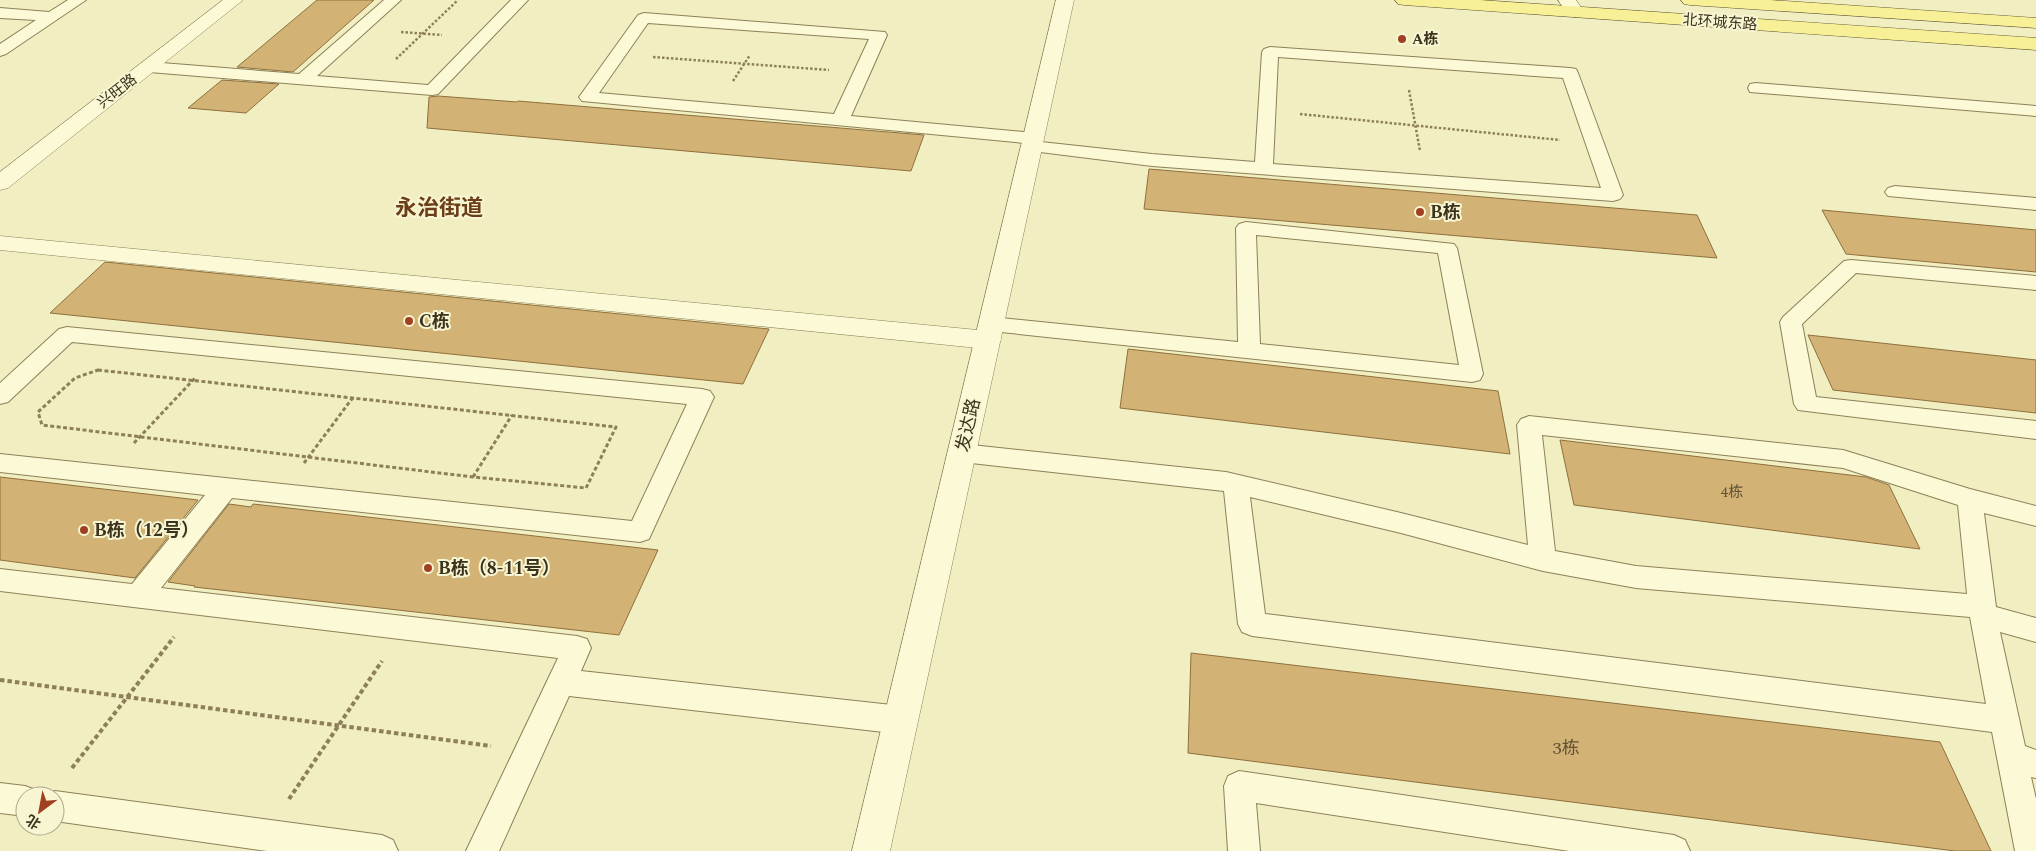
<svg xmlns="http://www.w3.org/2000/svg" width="2036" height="851" viewBox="0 0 2036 851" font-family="Spectral,'Noto Sans SC',serif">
	<rect width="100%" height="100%" fill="#f1eec2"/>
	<!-- building -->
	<g fill="#d2b275" stroke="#8e703c">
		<path d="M317,0h57l-81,72 -56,-5z"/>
		<path d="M222,80l57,4 -33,29 -58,-5z"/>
		<path d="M438,96l79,6 1,-1 406,34 -13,36 -484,-43 2,-31z"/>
		<path d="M1149,169l548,46 20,43 -573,-49z"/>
		<path d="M1822,210l214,20v42l-190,-18z"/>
		<path d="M105,262l664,67 -26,55 -693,-71z"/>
		<path d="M1808,335l228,25v53l-203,-23z"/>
		<path d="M1128,349l370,42 12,63 -390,-46z"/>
		<path d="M1560,440l306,37 23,8 31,64 -346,-44z"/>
		<path d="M0,477l198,23 -63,78 -135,-18z"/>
		<path d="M229,504l22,3 2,-3 405,46 -39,85 -425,-48 1,-1 -27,-4z"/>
		<path d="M1191,653l749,89 51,109h-36l-767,-98z"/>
	</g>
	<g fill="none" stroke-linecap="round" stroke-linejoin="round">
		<!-- service casing -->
		<g stroke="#8d8058" stroke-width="2">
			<g id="service">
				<path d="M68,0h18l-80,54 -6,2v-12l36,-24 -36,-2v-10l49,4z"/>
				<path d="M384,0h17l-84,76 111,9 83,-85h17l-90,94 -6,1 -283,-23 -6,-1 -2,-4 2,-4 6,-1 150,12z"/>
				<path d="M644,13l241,19 2,3 -36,81 183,17 6,1 3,4 -2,4 111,12 103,8 7,-110 2,-3 6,-2 300,21 6,1 2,4 45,122 -3,4 -7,2 -461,-35 -120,-15 -6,-1 -3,-4 2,-3 -443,-42 -3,-4 3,-4 56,-78zM648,23l221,16 -35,75 -235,-21zM1278,57l285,21 38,110 -328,-24z"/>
				<path d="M1756,83l280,23v10l-286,-24 -2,-4 2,-4z"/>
				<path d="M1895,186l141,12v12l-148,-14 -3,-4 3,-4z"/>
				<path d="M1246,222l208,22 3,4 26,126 -3,6 -8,2 -481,-51 -8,-2 -3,-5 3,-5 8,-2 247,25 -2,-114 3,-4zM1256,235l182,18 21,112 -199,-21z"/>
				<path d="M1851,260l185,16v14l-180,-17 -54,51 14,73 220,24v18l-238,-29 -4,-6 -14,-82 3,-5 61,-56z"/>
				<path d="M67,327l635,62 8,2 4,6 -65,142 -9,3 -408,-44 -71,90 416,48 10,3 4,9 -10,23 320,35 10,4 5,10 -5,10 -10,4 -332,-38 -70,155h-33l92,-193 -558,-67v-22l132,15 73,-89 -205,-23v-18l632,67 55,-117 -615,-62 -64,60 -8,2v-21l59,-54z"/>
				<path d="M1529,416l314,34 127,39 66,17v20l-52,-13 12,94 40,11v24l-36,-10 25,114 11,4v28l-5,-1 5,22v52h-21l-23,-119 -740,-96 -10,-4 -4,-8 -14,-133 -262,-29 -9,-3 -3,-6 3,-6 9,-3 264,28 175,41 127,32 -11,-120 4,-6zM1542,435l301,33 115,37 9,89 -331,-28 -81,-15zM1250,497l151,36 142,38 93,17 334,29 16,87 -721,-90z"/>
				<path d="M1239,771l435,64 11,5 5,11h-121l-313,-48 4,48h-32l-4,-65 4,-10z"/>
				<path d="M0,783l25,3 11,4 3,6h-14v20l-25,-3z"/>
				<path d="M55,791l327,44 11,5 5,11h-131l-212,-30v-25h-11z"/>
			</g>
		</g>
		<!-- minor casing -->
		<g stroke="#8d8058" stroke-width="1">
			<path id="minor" d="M0,236l988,95 9,3 4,6 -4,6 -9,3 -988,-99z"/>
		</g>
		<!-- tertiary casing -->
		<g stroke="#8d8058" stroke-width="1">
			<g id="tertiary">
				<path d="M223,0h20l-235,188 -8,2v-18z"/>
				<path d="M1056,0h18l-184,851h-38z"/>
			</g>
		</g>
		<!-- secondary casing -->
		<g stroke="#6e613b" stroke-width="1">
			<path id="secondary" d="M1558,0h18l8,12 -3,4 -6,1 -6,-1z"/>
		</g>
		<!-- primary casing -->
		<g stroke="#5a4d2c" stroke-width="1">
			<g id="primary">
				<path d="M1395,0h85l556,38v12l-632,-45 -6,-1z"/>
				<path d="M1681,0h89l266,18v10l-346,-23 -6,-1z"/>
			</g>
		</g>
		<!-- path-far2 -->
		<g stroke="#8d8058" stroke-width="2.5" stroke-dasharray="2.5 2" stroke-linecap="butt">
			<path d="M401,32l41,3"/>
			<path d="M653,57l176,13"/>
			<path d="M396,59l62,-59"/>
			<path d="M733,81l17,-26"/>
			<path d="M1409,90l11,61"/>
			<path d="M1300,114l260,26"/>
		</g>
		<!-- path-far1 -->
		<g stroke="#8d8058" stroke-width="3" stroke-dasharray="4 2.5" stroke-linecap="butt">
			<path d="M98,370l518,57 -30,61 -113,-11 -431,-52 -4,-13 37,-34z"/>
			<path d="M134,443l61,-65"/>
			<path d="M304,463l50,-67"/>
			<path d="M473,477l39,-62"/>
		</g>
		<!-- path -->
		<g stroke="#8d8058" stroke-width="4" stroke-dasharray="4.5 3" stroke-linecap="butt">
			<path d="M0,680l491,66"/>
			<path d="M72,768l102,-131"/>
			<path d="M289,799l93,-138"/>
		</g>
		<!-- service -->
		<use href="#service" fill="#fbf9d6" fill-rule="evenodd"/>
		<!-- minor -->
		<use href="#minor" fill="#fbf9d6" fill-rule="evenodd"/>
		<!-- tertiary -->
		<use href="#tertiary" fill="#fbf9d6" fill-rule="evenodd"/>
		<!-- secondary -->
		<use href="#secondary" fill="#fbf9d6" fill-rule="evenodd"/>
		<!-- primary -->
		<use href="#primary" fill="#f7f097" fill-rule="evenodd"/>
	</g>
	<!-- markers -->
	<g fill="#a04023" stroke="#f8f6d2" stroke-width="2">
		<circle cx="1402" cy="39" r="5"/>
		<circle cx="1420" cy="212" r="5"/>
		<circle cx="409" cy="321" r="5"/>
		<circle cx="84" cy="530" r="5"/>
		<circle cx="428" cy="568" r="5"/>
	</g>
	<g text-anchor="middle" stroke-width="4" stroke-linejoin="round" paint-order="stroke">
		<!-- far-street labels -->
		<g font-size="15" fill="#3b331d" stroke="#f8f6d2">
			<text transform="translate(1720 22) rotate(4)" y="5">北环城东路</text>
			<text transform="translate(117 91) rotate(-38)" y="5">兴旺路</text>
		</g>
		<!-- far-poi labels -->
		<g font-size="15" font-weight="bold" fill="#3b331d" stroke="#f8f6d2" text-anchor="start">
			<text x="1412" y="44">A栋</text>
		</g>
		<!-- number labels -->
		<g font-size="15" fill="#615333">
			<text x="1732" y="497">4栋</text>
		</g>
		<!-- poi labels -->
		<g font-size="18" font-weight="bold" fill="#3b331d" stroke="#f8f6d2" text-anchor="start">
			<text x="1430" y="218">B栋</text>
			<text x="419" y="327">C栋</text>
			<text x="94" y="536">B栋（12号）</text>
			<text x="438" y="574">B栋（8-11号）</text>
		</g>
		<!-- street labels -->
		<g font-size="18" fill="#3b331d" stroke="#f8f6d2">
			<text transform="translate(968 425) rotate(-77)" y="6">发达路</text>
		</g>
		<!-- near-number labels -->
		<g font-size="18" fill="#615333">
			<text x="1566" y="754">3栋</text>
		</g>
		<!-- district labels -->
		<g font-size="22" font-weight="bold" fill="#6b3e19" stroke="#f8f6d2">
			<text x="439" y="215">永治街道</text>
		</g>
	</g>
	<!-- north arrow -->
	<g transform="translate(40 811) rotate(212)"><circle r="24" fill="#f8f6d2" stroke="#aca88a"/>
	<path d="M0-4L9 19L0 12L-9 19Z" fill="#a04023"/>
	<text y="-8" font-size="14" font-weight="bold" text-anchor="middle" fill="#3b331d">北</text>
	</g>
</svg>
